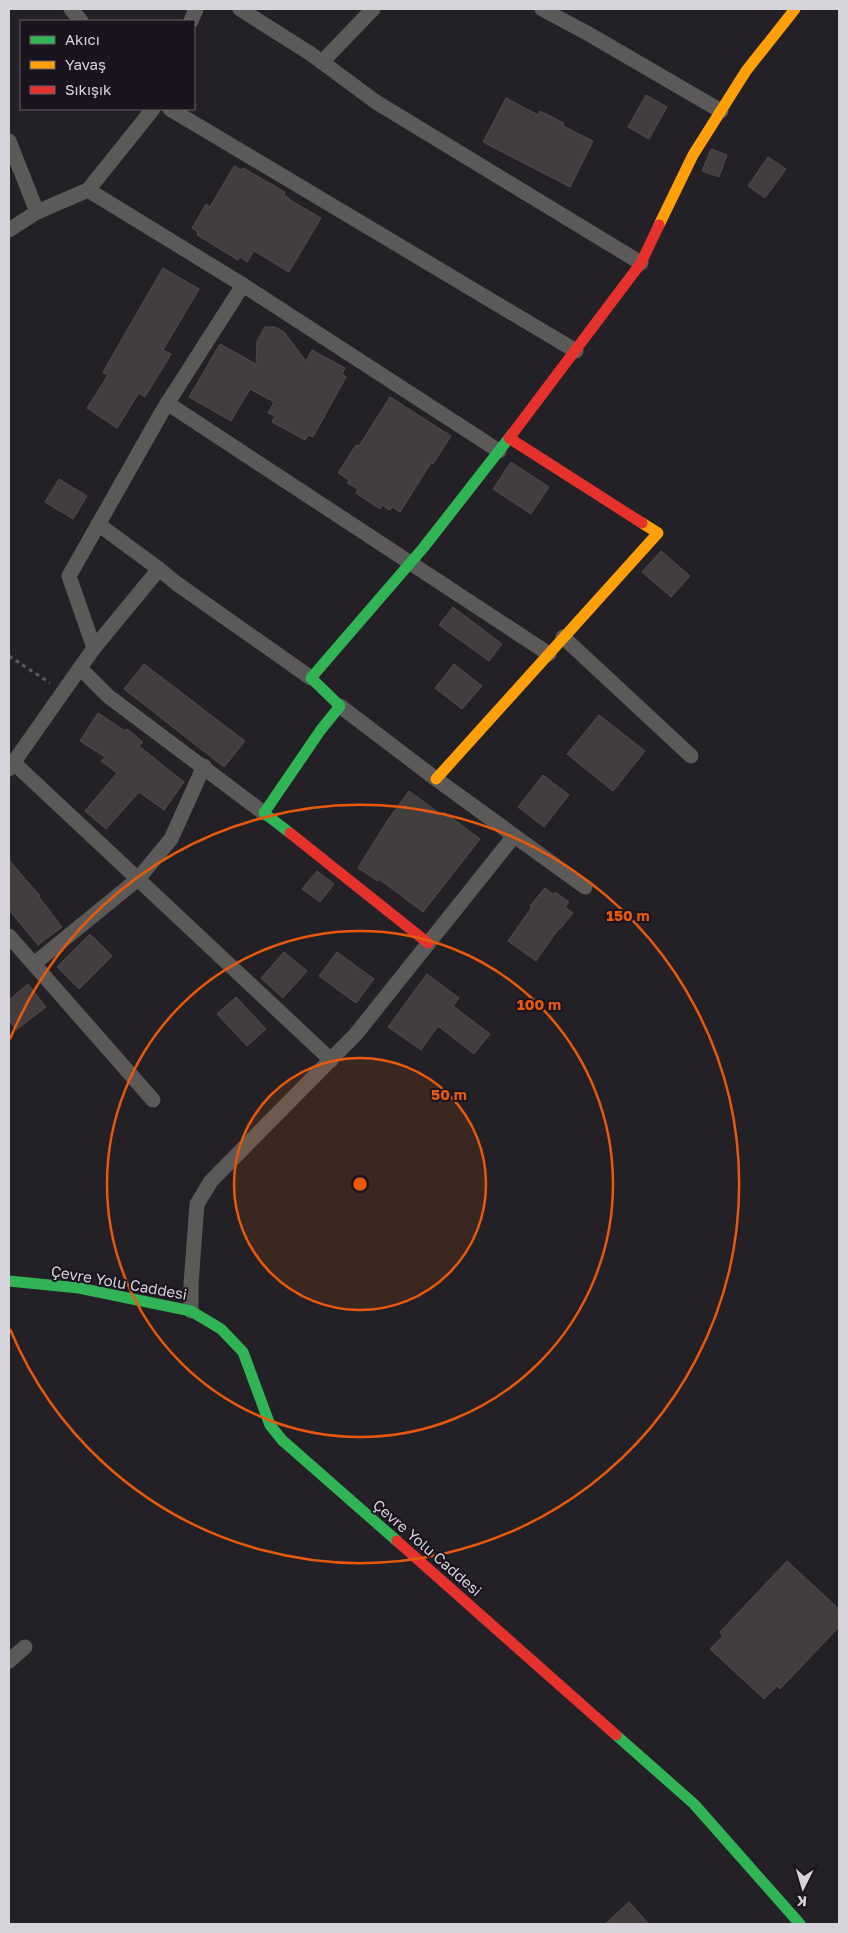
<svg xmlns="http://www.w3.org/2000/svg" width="848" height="1933" viewBox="0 0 848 1933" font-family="'Golos Text',sans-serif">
	<rect width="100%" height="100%" fill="#232026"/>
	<!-- building -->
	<g fill="#423e40" stroke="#4f4c4c">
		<path d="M646,95l21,12 -18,32 -21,-12z"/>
		<path d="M506,98l32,17 2,-4 24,12 -1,3 30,15 -23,46 -87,-45z"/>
		<path d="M711,149l16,6 -8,22 -17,-6z"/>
		<path d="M768,157l18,12 -21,29 -17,-12z"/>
		<path d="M234,166l8,4 1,-2 42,24 -1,3 6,4v1l31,18 -32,54 -35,-21 -7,11 -7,-5 -2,3 -41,-25 1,-3 -6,-4 14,-24 4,3z"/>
		<path d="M163,268l36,21 -36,61 8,4 -26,43 -6,-4 -22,35 -30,-20 21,-33 -5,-3z"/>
		<path d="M265,327h10l9,5 22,29 6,-11 33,18 -3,6 4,3 -33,60 -5,-2 -3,5 -33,-18 3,-6 -7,-3 6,-11 -24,-13 -19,32 -42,-24 31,-53 36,20 1,-23z"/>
		<path d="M390,397l61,39 -18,28 -2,-1 -31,49 -8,-5 -2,3 -8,-5 -2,4 -24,-16 2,-4 -11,-6 2,-3 -11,-7 18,-28 3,1z"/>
		<path d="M511,462l38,25 -18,27 -38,-25z"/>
		<path d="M59,479l28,17 -14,23 -28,-17z"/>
		<path d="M661,551l29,25 -19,21 -29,-25z"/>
		<path d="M453,607l49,37 -13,17 -50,-36z"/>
		<path d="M144,664l101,77 -21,26 -100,-78z"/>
		<path d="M454,664l28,22 -20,23 -27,-21z"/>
		<path d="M98,713l27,18 2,-2 16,13 -4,4 45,36 -20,28 -25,-18 -33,37 -21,-18 32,-38 -16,-12 4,-4 -25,-16z"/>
		<path d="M599,715l46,36 -32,40 -46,-37z"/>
		<path d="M543,775l26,20 -25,32 -26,-20z"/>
		<path d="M409,791l33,24 2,-3 36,27 -57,73 -44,-33 -1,2 -20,-13 29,-47z"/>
		<path d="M9,860l31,36 -1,1 23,30 -24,18 -29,-35z"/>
		<path d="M317,871l17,13 -14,18 -18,-13z"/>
		<path d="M545,888l8,6 2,-2 14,10 -4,5 8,6 -13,16 -1,-1 -23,33 -28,-20 24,-34 -2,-1z"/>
		<path d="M90,934l22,22 -33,33 -22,-22z"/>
		<path d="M284,952l23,19 -24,27 -22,-20z"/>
		<path d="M337,952l37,27 -18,24 -37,-27z"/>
		<path d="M427,974l32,24 -6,8 37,28 -16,20 -36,-28 -17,24 -33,-23z"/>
		<path d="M28,984l18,23 -30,23 -7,-10v-20z"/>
		<path d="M236,997l30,32 -19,17 -30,-32z"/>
		<path d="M787,1561l52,48v18l-59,62 -3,-3 -13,13 -54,-50 13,-13 -3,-4z"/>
		<path d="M629,1902l20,22h-44z"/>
	</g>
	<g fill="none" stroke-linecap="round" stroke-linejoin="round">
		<!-- path -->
		<path stroke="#5b5a5c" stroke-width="3" stroke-dasharray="4 4" stroke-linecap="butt" d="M9,656l41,27"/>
		<!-- street -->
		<g stroke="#5c5a59" stroke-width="15">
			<path d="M71,9l10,12"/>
			<path d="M240,9l71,45 65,48 265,161"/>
			<path d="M542,9l45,24 134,78"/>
			<path d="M191,21l5,-12"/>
			<path d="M322,62l51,-53"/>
			<path d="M170,109l406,242"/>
			<path d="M9,141l28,71"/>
			<path d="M88,190l155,95 256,166"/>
			<path d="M9,230l28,-18 51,-22 65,-81"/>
			<path d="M167,403l382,251"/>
			<path d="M98,524l61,45"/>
			<path d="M563,637l128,119"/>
			<path d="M94,648l-25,-72 94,-166 80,-125"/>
			<path d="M80,668l28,28 156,117"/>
			<path d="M340,706l96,73 149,108"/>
			<path d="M14,763l317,297"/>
			<path d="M9,769l85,-121 65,-79 17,14 135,95"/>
			<path d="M9,936l144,164"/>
			<path d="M35,963l103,-84 33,-40 33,-73"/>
			<path d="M191,1311v-27l6,-80 14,-23 145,-147 158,-198"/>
			<path d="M9,1661l16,-14"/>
		</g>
		<!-- fast -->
		<g stroke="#30b455" stroke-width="11">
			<path d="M290,833l-26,-20 56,-82 20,-25 -29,-28 113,-131 89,-114"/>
			<path d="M9,1281l70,7 112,23 30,18 22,23 27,73 12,15 115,101"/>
			<path d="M616,1735l78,69 106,120"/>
		</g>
		<!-- slow -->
		<g stroke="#ff9f0a" stroke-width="11">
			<path d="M659,225l34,-70 53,-84 49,-62"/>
			<path d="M436,779l222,-246 -16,-10"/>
		</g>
		<!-- jam -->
		<g stroke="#e5322d" stroke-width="11">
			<path d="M513,433l128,-170 18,-38"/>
			<path d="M509,438l133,85"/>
			<path d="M290,833l138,110"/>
			<path d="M397,1541l219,194"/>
		</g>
	</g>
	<!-- distance rings -->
	<circle cx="360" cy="1184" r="126" fill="#e8590c" fill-opacity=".12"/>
	<g fill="none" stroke="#e8590c" stroke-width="2.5">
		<circle cx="360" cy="1184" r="126"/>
		<circle cx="360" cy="1184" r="253"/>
		<path d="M10 1039A379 379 0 1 1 10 1329"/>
	</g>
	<g text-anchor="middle" stroke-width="4" stroke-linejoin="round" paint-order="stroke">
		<!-- street labels -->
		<g font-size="15" fill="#d7d3db" stroke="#1a141f">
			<text transform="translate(119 1283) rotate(10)" y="5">Çevre Yolu Caddesi</text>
			<text transform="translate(427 1548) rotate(41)" y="5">Çevre Yolu Caddesi</text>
		</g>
	</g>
	<circle cx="360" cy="1184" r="8" fill="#e8590c" stroke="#1a141f" stroke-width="2.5"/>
	<g font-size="15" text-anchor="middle" font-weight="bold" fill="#e8590c" stroke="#1a141f" stroke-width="4" stroke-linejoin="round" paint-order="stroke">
		<text x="628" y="921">150 m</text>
		<text x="539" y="1010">100 m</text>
		<text x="449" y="1100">50 m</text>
	</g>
	<!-- border -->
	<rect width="848" height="1933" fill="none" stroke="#d7d3db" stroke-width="20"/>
	<!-- legend -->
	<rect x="20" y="20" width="175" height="90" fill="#1a141f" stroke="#66606a"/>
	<rect x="30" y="36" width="25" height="8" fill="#30b455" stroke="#66606a"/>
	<text x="65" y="45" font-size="15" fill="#d7d3db">Akıcı</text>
	<rect x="30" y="61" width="25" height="8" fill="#ff9f0a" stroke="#66606a"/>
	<text x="65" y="70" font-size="15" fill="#d7d3db">Yavaş</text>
	<rect x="30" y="86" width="25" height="8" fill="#e5322d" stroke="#66606a"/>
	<text x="65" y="95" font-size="15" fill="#d7d3db">Sıkışık</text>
	<!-- north arrow -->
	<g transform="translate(803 1888) rotate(185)" stroke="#1a141f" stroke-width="4" paint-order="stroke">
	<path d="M0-4L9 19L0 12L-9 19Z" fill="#d7d3db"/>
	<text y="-8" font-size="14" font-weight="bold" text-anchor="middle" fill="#d7d3db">K</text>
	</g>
</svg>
